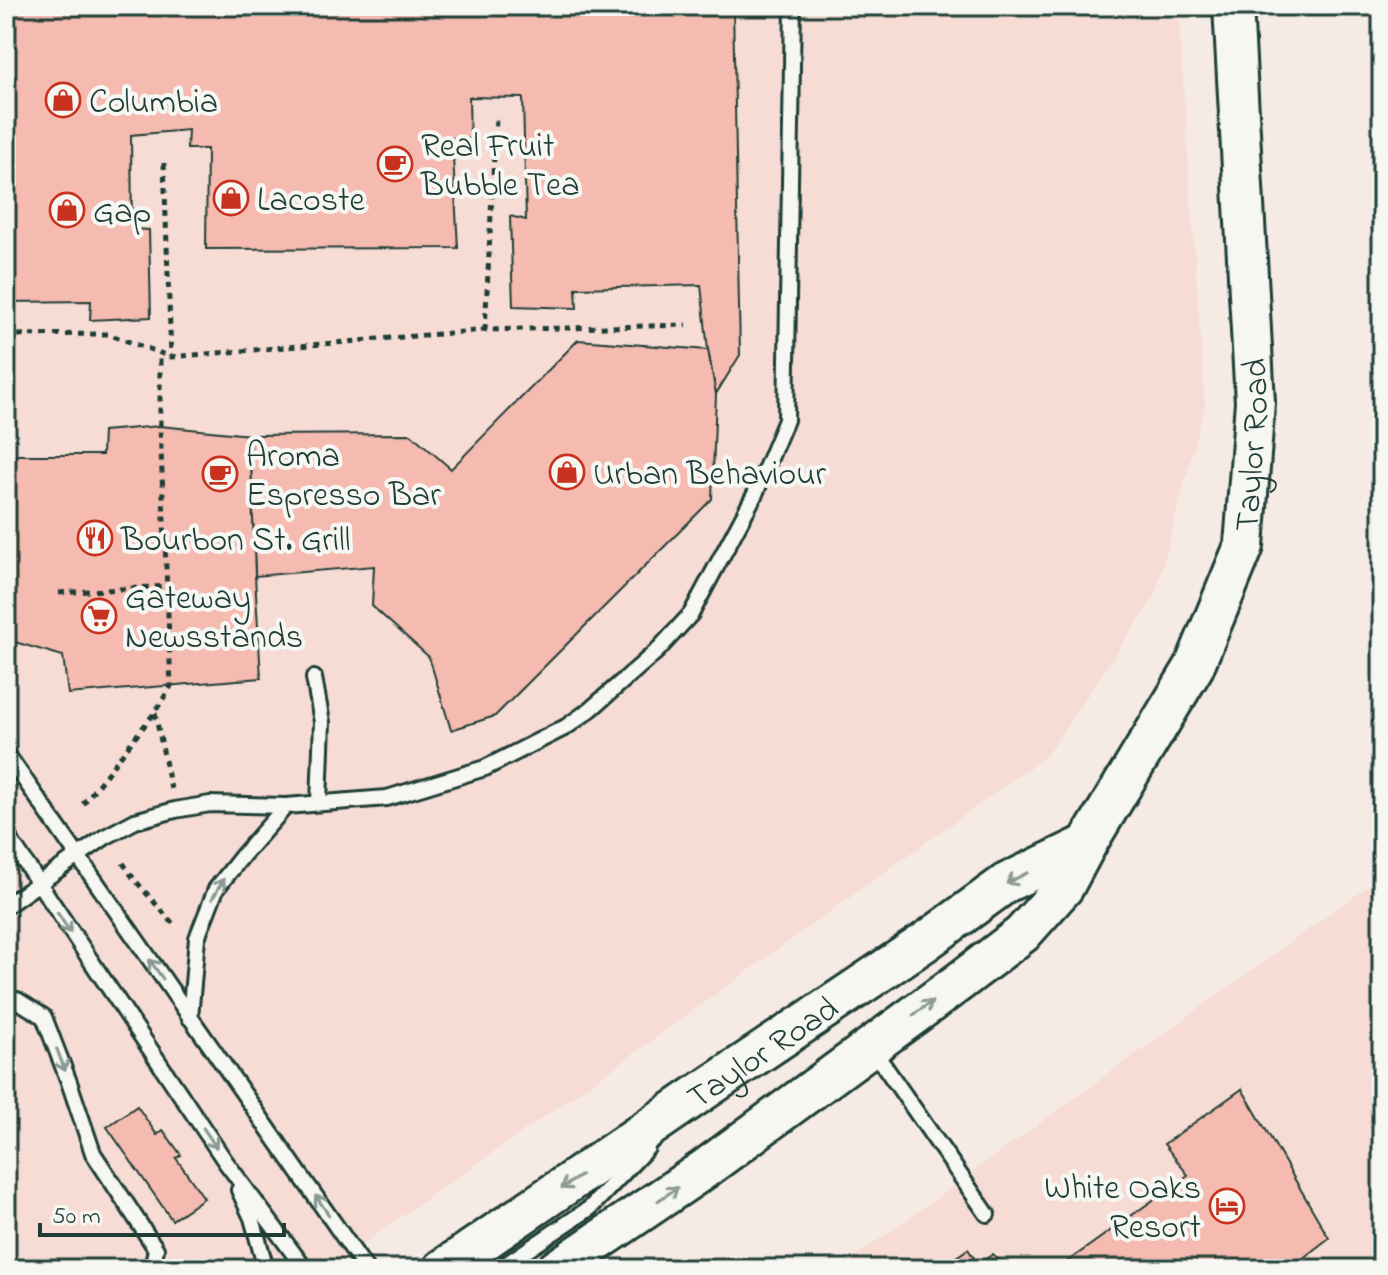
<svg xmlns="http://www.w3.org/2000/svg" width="1388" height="1275" viewBox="0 0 1388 1275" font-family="'Indie Flower',sans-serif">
	<rect width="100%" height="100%" fill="#f6eae5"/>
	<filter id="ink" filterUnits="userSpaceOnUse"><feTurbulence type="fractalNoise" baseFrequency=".0125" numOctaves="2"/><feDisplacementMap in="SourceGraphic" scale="16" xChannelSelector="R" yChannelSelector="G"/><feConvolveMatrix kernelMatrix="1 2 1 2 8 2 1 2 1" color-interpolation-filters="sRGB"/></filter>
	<g filter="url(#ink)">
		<!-- built -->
		<g fill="#f6dcd5">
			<path d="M6,6h1172l27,398 -50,192 -108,159 -425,307 -295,207h-321z"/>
			<path d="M1382,876v393h-544z"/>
		</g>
		<!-- building -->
		<g fill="#f5bbb1" stroke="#1f3d34" stroke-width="2">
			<path d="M6,6h727l7,349 -24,39 -8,-44 -7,-65 -125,3 1,20 -64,-2 -3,-90 16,4 -3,-122 -54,-1 1,42 -18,-1 6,110 -252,1 1,-100h-20l1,-19 -57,5 1,94 17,1 2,87 -61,3 1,-19 -85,1z"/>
			<path d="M578,340l130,10 8,44 -4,105 -217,217 -44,14 -22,-73 -57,-51 2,-40 -119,10 -5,-141 161,-1 40,35z"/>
			<path d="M160,426l90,9 5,141 6,102 -193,16 -5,-38 -52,-15 -5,-63v-123h96l1,-24z"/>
			<path d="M1242,1089l87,149 -32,25 4,6h-244l131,-94 -24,-31z"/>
			<path d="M137,1106l20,29 6,-5 18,25 -5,3 28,40 -32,22 -65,-93z"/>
			<path d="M968,1249l10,15 15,-10 11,15h-65z"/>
		</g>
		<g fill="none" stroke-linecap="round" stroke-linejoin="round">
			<!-- service casing -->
			<g stroke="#1f3d34" stroke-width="20">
				<g id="service">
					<path d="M314,678l8,44 -3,81"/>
					<path d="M6,753l360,516"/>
					<path d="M6,834l219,327 80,108"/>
					<path d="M6,906l99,-69 30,-16 40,-11 35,-6 76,2 101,-8 98,-30 81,-41 25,-18 66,-58 34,-37 64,-120 31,-74 7,-414"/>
					<path d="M6,1008l11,-8 27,17 25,65 24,71 63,96 -3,15 -7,5"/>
					<path d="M190,1018l7,-80 19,-49 27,-34 43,-49"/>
					<path d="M871,1047l116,167"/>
					<path d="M239,1190l13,28 14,51"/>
					<path d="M499,1269l91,-61 57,-60"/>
				</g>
			</g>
			<!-- secondary casing -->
			<g stroke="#1f3d34" stroke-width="44">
				<g id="secondary">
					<path id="s1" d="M443,1269l254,-174 228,-153 81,-59 81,-39"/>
					<path id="s2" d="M557,1269l146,-99 256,-188 63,-48 42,-47 23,-43 107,-177 50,-121 11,-144 -22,-396"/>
				</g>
			</g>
			<!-- path -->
			<g stroke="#1f3d34" stroke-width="5" stroke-dasharray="6 6" stroke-linecap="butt">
				<path d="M164,163l7,194"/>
				<path d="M485,330l11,-212"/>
				<path d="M6,335l102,-1 63,23 314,-27 202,-5"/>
				<path d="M59,593l108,-7"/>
				<path d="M155,713l16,76"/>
				<path d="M83,804l72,-92 16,-26 -11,-260v-73"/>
				<path d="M123,863l11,16 42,48"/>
			</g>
			<!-- service -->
			<use href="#service" stroke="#f6f6f2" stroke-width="14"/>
			<!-- secondary -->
			<use href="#secondary" stroke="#f6f6f2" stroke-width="38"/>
		</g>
		<!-- one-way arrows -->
		<defs><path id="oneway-shaft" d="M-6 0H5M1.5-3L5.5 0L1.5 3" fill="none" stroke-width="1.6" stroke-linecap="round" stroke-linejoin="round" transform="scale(2)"/></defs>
		<g stroke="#8a9a93">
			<use href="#oneway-shaft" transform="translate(1017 878) rotate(153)"/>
			<use href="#oneway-shaft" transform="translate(218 889) rotate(-60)"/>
			<use href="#oneway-shaft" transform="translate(64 923) rotate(57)"/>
			<use href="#oneway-shaft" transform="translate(156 969) rotate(-125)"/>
			<use href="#oneway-shaft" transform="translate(923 1008) rotate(-36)"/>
			<use href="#oneway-shaft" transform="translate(61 1060) rotate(69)"/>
			<use href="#oneway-shaft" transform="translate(210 1138) rotate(56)"/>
			<use href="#oneway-shaft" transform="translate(571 1182) rotate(146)"/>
			<use href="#oneway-shaft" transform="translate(668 1194) rotate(-34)"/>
			<use href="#oneway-shaft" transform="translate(322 1205) rotate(-125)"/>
		</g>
	</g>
	<!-- icons -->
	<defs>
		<g id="shop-ring" transform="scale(1.8)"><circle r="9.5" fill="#f6f6f2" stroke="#c8321e" stroke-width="1.5"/><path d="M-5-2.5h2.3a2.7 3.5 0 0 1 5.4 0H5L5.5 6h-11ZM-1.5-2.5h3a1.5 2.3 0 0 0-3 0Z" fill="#c8321e"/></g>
		<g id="cafe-ring" transform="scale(1.8)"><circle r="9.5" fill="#f6f6f2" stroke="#c8321e" stroke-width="1.5"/><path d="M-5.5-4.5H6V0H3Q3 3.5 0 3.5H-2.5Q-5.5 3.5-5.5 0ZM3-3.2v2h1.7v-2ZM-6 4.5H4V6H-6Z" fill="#c8321e"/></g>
		<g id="restaurant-ring" transform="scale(1.8)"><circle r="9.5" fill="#f6f6f2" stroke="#c8321e" stroke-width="1.5"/><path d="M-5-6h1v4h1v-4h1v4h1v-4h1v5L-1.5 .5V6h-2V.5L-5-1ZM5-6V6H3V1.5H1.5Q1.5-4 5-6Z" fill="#c8321e"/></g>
		<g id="supermarket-ring" transform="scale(1.8)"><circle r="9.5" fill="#f6f6f2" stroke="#c8321e" stroke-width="1.5"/><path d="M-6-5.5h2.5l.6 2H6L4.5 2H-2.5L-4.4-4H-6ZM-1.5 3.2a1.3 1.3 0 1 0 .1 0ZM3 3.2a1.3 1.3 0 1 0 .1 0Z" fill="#c8321e"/></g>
		<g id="hotel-ring" transform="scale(1.8)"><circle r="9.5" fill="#f6f6f2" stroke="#c8321e" stroke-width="1.5"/><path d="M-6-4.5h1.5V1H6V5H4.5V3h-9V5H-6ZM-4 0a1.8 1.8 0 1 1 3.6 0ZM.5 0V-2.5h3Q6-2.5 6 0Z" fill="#c8321e"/></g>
	</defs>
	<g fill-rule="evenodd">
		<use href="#shop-ring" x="63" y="100"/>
		<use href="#cafe-ring" x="395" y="164"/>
		<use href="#shop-ring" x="231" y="198"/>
		<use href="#shop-ring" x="67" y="210"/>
		<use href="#shop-ring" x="567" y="472"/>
		<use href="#cafe-ring" x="220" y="474"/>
		<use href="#restaurant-ring" x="95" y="538"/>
		<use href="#supermarket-ring" x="99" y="616"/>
		<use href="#hotel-ring" x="1227" y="1206"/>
	</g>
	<g text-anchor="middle" stroke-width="8" stroke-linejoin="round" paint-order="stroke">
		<!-- poi labels -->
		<g font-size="34" fill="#1f3d34" stroke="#f6f6f2" text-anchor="start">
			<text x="89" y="112">Columbia</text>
			<text x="421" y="156">Real Fruit<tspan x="421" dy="39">Bubble Tea</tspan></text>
			<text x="257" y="210">Lacoste</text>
			<text x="93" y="222">Gap</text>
			<text x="246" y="466">Aroma<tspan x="246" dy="39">Espresso Bar</tspan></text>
			<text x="593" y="484">Urban Behaviour</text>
			<text x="121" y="550">Bourbon St. Grill</text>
			<text x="125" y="608">Gateway<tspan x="125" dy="39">Newsstands</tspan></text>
			<text x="1201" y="1198" text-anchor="end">White Oaks<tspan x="1201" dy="39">Resort</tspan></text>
		</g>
		<!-- street labels -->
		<g font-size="34" fill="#1f3d34" stroke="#f6f6f2">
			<text dy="12" stroke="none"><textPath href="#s2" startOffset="1124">Taylor Road</textPath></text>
			<text dy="12" stroke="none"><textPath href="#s1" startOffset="386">Taylor Road</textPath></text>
		</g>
	</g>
	<!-- margin -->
	<rect width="1388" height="1275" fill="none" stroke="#f6f6f2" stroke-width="32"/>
	<rect x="16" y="16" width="1356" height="1243" fill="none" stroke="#1f3d34" stroke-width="3" filter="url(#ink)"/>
	<!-- scale -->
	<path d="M40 1223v12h244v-12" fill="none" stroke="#1f3d34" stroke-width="4"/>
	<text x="52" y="1223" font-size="24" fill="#1f3d34" stroke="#f6f6f2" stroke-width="6" paint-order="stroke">50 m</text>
</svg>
